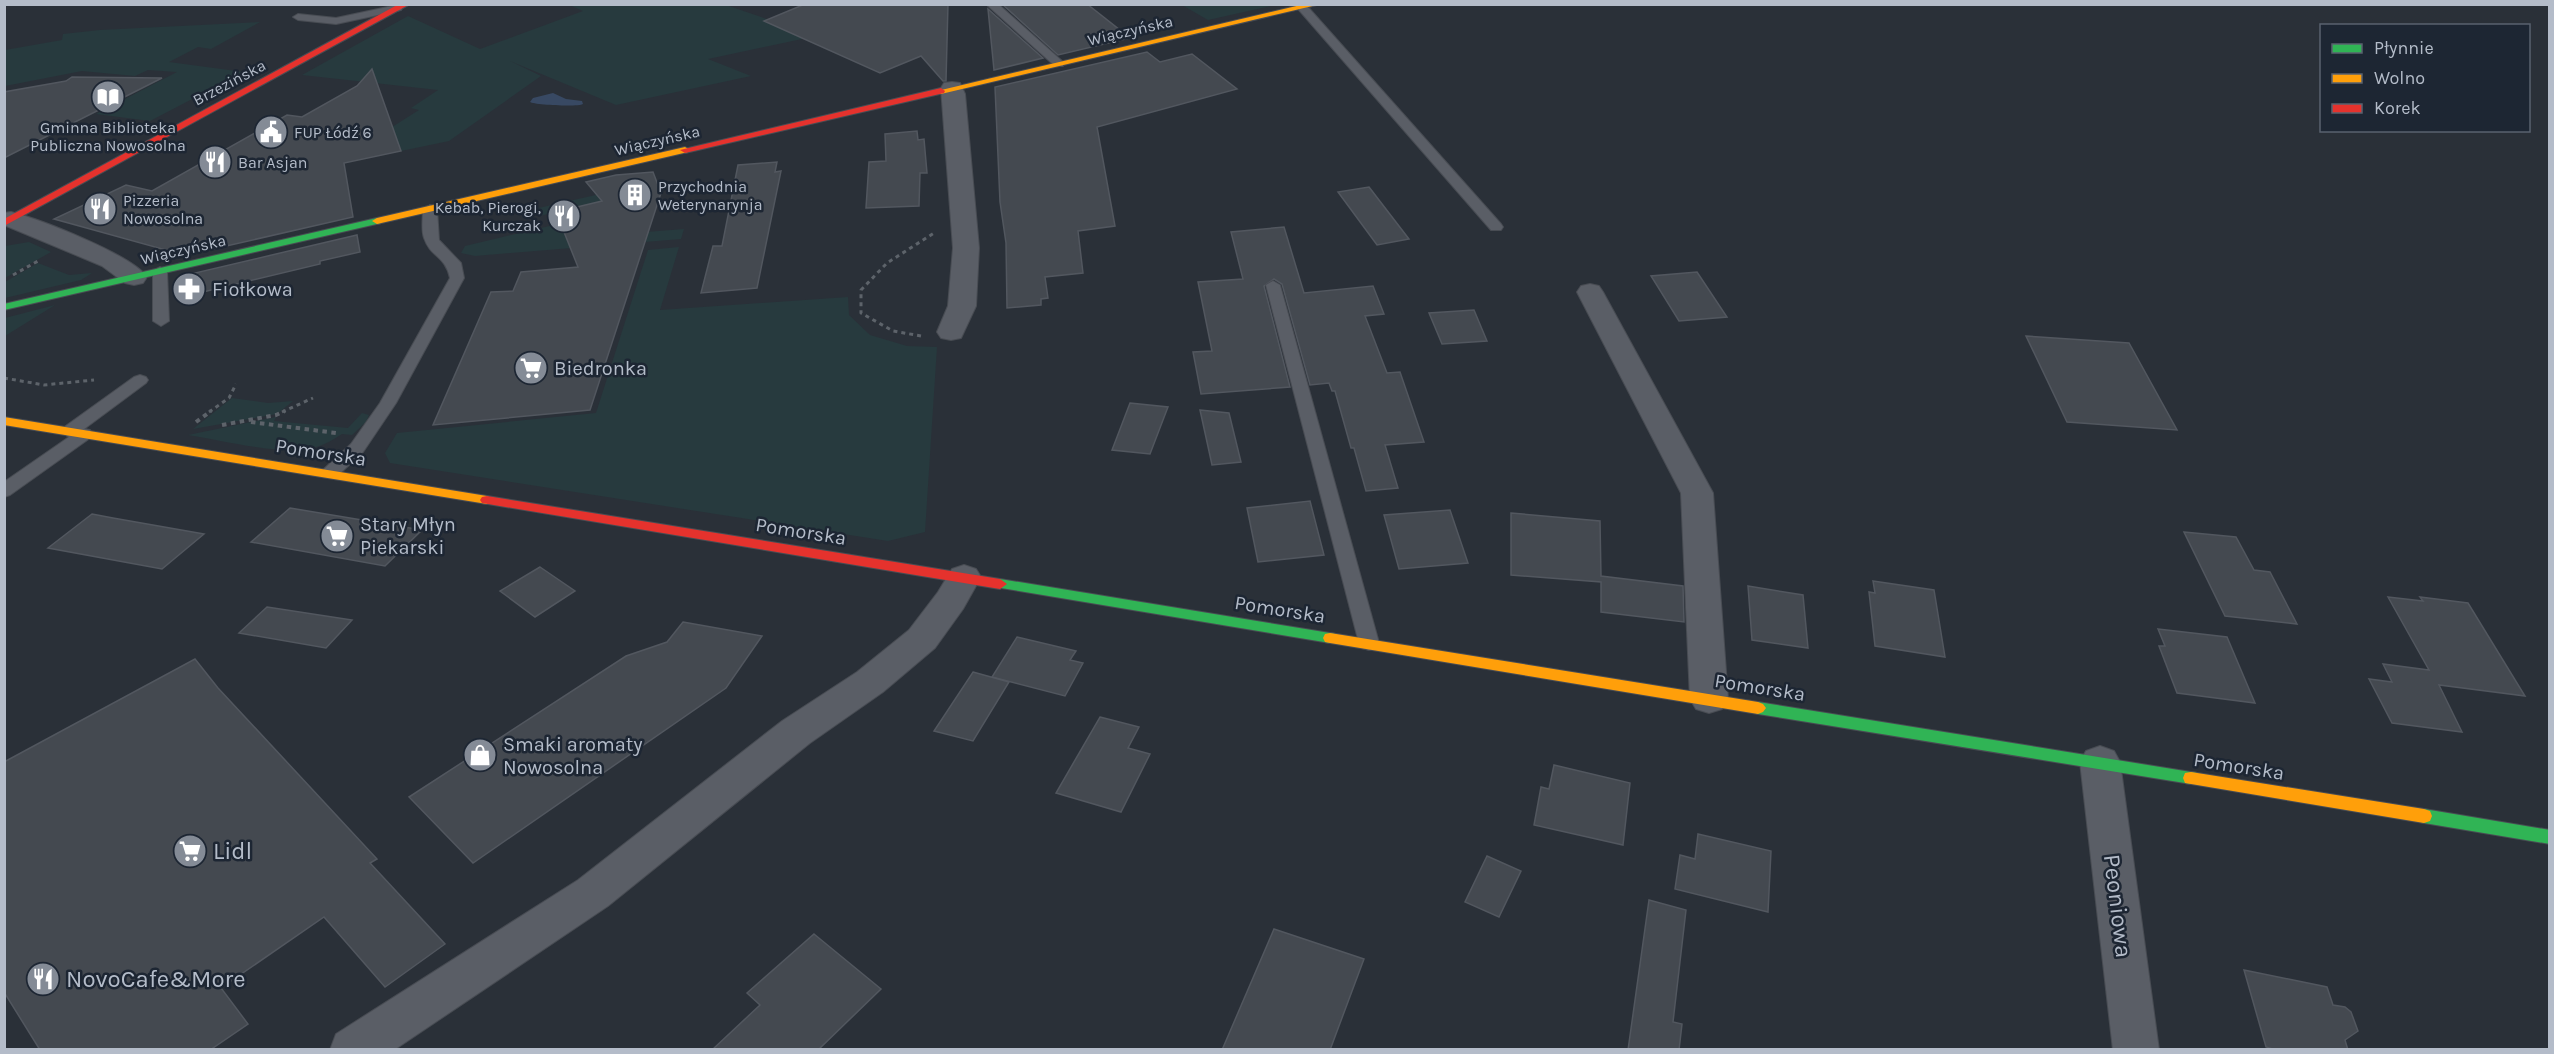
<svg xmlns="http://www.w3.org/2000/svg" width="2554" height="1054" viewBox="0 0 2554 1054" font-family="Karla,sans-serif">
	<rect width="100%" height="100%" fill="#2a3038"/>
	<!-- green -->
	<g fill="#273a3e">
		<path d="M567,4l159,1 90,31 -108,23 43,17 -135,29 -106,-44 31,15 -92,65 -48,10 -12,-22 30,-19 -8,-2 27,-18 -136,-15 106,-59 72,33 103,-38z"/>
		<path d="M1182,5h93l-67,15z"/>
		<path d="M260,22l-49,27 -13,-2 -29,15 75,10 -94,49 -54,-7 81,-42 -29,-2 -13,6 -53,-5 -77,15v-36l57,-10 1,-6 37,-4z"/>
		<path d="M609,192l3,16 -42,30 114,-9 -3,10 -206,17 -14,-3 4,-7 110,-26 -5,-11 -31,7 -5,-7z"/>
		<path d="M29,242l22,10 -46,26v-32z"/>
		<path d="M679,247l-19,63 188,-13 1,18 21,20 37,11 30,1 -12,185 -37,9 -498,-78 -5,-10 12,-20 199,-20 52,-163z"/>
		<path d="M38,263l31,12 23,-2 -11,7 -76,18v-16z"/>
		<path d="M55,305l-50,31v-18z"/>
		<path d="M232,398l36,5 25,-2 -16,13 -84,15z"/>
		<path d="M362,413l7,2 -3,7 -14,13 -10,-1c-9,6 -18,11 -29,14 -31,8 -92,-8 -125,-13l88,-18 -2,4 74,7z"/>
	</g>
	<!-- water -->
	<path fill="#384963" d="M553,93l13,6 16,2 1,3c-4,3 -49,1 -53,-2l3,-4z"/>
	<!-- building -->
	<g fill="#444950" stroke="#52575f" stroke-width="1.5">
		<path d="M805,4h143l-2,77h-3l-22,-25 -41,17 -116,-52z"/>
		<path d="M1002,4h85l43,34 -72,17z"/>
		<path d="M988,9l55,49 -49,12z"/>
		<path d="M1147,52l13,10 32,-8 45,35 -140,38 18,99 -37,5 5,42 -38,4 3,21 -7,1v6l-34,3 -1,-65 -6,-41 -5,-115z"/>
		<path d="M372,69l29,82 -57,12 9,54 -175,40 -1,-4 -123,-34 72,-34 26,6 135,-76 15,2 55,-31z"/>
		<path d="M72,77l90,1 -158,80v-66l62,-11z"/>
		<path d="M917,131l1,9 6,-1 3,34h-7l-1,33 -53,2 3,-46 17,-1 -1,-27z"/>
		<path d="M777,162l-2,10 6,-1 -24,117 -56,5 12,-47h9l16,-81z"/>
		<path d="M653,172l8,21 -71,217 -157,15 58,-133 22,-1 8,-19 57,-5 -22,-55 46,-11 -16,-19 30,-7z"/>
		<path d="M1369,187l40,52 -32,6 -39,-53z"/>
		<path d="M1284,227l20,66 69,-7 11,28 -19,2 22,57 13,-1 24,70 -39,3 13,43 -32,3 -12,-43h-3l-16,-57h-3l-3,-8 -19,2 -28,-101 -8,-5 -10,7 26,101 -89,7 -8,-42 19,-1 -14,-69 45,-3 -12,-47z"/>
		<path d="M357,235l3,17 -40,9v3l-142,34v-21z"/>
		<path d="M1697,272l30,45 -48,4 -28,-45z"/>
		<path d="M1474,310l13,31 -45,3 -13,-31z"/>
		<path d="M2026,336l103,7 48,87 -110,-8z"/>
		<path d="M1130,403l38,4 -18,47 -38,-4z"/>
		<path d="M1200,410l29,3 12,49 -29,3z"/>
		<path d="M1310,501l14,54 -66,7 -11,-54z"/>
		<path d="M290,508l132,22 -37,36 -134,-24z"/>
		<path d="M1450,510l18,53 -69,6 -15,-54z"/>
		<path d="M1511,513l89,8 1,55 82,10 1,36 -83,-10v-30l-90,-7z"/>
		<path d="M92,514l21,4 91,16 -42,35 -114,-21z"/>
		<path d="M2184,532l52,5 18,33 16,2 27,52 -72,-8z"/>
		<path d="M540,567l35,24 -40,26 -35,-26z"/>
		<path d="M1873,581l61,9 11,67 -70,-11 -6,-54 6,1z"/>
		<path d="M1748,586l55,9 5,53 -56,-8z"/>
		<path d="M2388,597l35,4 -3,-4 48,6 57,93 -86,-11 23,47 -70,-9 -23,-44 23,3 -9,-18 46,6z"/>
		<path d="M267,607l85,13 -26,28 -87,-15z"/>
		<path d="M683,622l79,14 -36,52 -253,175 -64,-66 217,-141 41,-14z"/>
		<path d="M2158,629l69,8 28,66 -78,-10 -18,-47h6z"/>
		<path d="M1017,637l59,14 -6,9 13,3 -18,33 -73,-19z"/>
		<path d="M195,659l23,29 159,171 -7,4 75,81 -60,43 -61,-70 -103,71 27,36 -38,26h-170l-36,-58v-230z"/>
		<path d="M973,672l36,10 -36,59 -39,-10z"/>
		<path d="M1100,717l39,10 -11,21 22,6 -29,58 -65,-19z"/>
		<path d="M1554,765l76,18 -7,62 -89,-20 7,-38 8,2z"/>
		<path d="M1698,834l73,17 -3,61 -93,-23 5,-34 15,4z"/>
		<path d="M1487,856l34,15 -22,46 -34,-15z"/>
		<path d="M1649,900l37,10 -13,112 9,2 -3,26h-51z"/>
		<path d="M1274,929l90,30 -34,91h-108z"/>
		<path d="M814,934l67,55 -63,61h-106l48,-45 -13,-12z"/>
		<path d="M2244,970l83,17 6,18 12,2 6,5 7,19 -13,9 3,10h-72l-10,-3z"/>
	</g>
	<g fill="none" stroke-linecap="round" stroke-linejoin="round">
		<!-- lane casing -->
		<g stroke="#484c53" stroke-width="2">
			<g id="lane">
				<path d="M986,4h12l65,58v4h-8z"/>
				<path d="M397,5l5,3 -1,2 -65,14 -38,-4 -5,-3 5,-3 38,4z"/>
				<path d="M1303,5l4,1 194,218 2,3 -2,3h-10l-192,-220v-4z"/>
				<path d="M430,205l7,4 2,31 22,23 3,15 -68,125 -33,49 -27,25h-12l-3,-4 3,-4 27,-25 29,-41 70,-125c-5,-23 -19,-20 -26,-40 -3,-9 -1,-19 -1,-29z"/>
				<path d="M160,267l7,4 2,50 -8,5 -8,-5v-50z"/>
				<path d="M1273,281l7,4 99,358 -3,5 -7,2 -7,-2 -3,-5 -93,-358z"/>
				<path d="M140,375l6,2 2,3 -2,3 -62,46 6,1 2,4 -2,4 -80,57 -6,2v-15l65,-45 -8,-5 2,-4 71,-51z"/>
			</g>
		</g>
		<!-- street casing -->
		<g stroke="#484c53" stroke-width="2">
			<g id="street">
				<path d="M952,82l8,1 5,11 14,154 -3,58 -15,32 -10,2 -10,-2 -4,-6 11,-26 5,-58 -12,-160 3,-5z"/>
				<path d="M11,212c29,7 121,43 136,65l-4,6 -9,2 -9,-2 -23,-17 -98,-41v-12z"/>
				<path d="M1590,284l9,2 4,6 110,201 15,206 -6,10 -13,4 -13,-4 -6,-10 -9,-206 -104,-201 4,-6z"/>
				<path d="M964,565l12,4 5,8 -18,32 -28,39 -52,44 -73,51 -202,163 -214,144h-64l6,-16 242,-154 204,-159 75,-49 52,-42 29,-38 14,-23z"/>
				<path d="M2100,746l14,5 6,11 39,288h-46l-33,-288 6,-11z"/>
			</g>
		</g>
		<!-- fast casing -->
		<g stroke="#484c53" stroke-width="2">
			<g id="fast">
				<path d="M377,218l5,3 -1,2 -377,87v-6z"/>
				<path d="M1000,579l330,54 5,1 2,4 -2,4 -5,1 -335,-56 -2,-3 2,-3z"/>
				<path d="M1758,702l433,70 6,1 2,5 -2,5 -6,1 -433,-70 -5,-2 -3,-4 3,-4z"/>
				<path d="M2424,809l126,21v14l-126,-21 -6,-2 -2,-5 2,-5z"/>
			</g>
		</g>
		<!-- slow casing -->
		<g stroke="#484c53" stroke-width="2">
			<g id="slow">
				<path d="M1305,4h16l-380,90 -4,-3z"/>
				<path d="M685,147l5,3 -2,2 -311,72 -5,-3 5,-3z"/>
				<path d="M4,417l483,79 7,4 -7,4 -483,-79z"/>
				<path d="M1330,633l428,69 5,2 3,4 -3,4 -5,2 -428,-71 -5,-1 -2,-4 2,-4z"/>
				<path d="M2191,772l233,37 6,2 2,5 -2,5 -6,2 -233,-39 -6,-1 -2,-5 2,-5z"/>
			</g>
		</g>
		<!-- jam casing -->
		<g stroke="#484c53" stroke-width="2">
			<g id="jam">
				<path d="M399,4h11l-406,222v-7z"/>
				<path d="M941,88l4,3 -1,2 -259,60 -5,-3z"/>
				<path d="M487,496l513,83 7,5 -7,5 -518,-86 -2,-3 2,-3z"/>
			</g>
		</g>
		<!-- path-far2 -->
		<path stroke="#5d636a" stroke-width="2" stroke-dasharray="3 3" stroke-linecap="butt" d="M762,4h21"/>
		<!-- path-far1 -->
		<g stroke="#5d636a" stroke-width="3" stroke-dasharray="4 4" stroke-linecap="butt">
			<path d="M13,275l25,-14"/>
			<path d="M921,336l-28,-5 -32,-18v-23l26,-27 47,-30"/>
			<path d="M4,378l40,7 50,-5"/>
			<path d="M209,412l20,-14 7,-14"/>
			<path d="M282,412l31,-14"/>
		</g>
		<!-- path -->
		<g stroke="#5d636a" stroke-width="4" stroke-dasharray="4.5 4.5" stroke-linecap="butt">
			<path d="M196,422l15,-11"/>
			<path d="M251,422l85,11"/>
			<path d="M222,425l54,-10 9,-4"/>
		</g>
		<!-- lane -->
		<use href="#lane" fill="#5a5e66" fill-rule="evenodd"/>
		<!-- street -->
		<use href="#street" fill="#5a5e66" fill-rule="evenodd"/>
		<!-- fast -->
		<use href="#fast" fill="#30b455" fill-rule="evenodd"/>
		<!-- slow -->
		<use href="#slow" fill="#ff9f0a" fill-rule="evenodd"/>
		<!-- jam -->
		<use href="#jam" fill="#e5322d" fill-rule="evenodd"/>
	</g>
	<!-- icons -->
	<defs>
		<g id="library-disc" transform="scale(1.725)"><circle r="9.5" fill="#848b96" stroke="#1d2633"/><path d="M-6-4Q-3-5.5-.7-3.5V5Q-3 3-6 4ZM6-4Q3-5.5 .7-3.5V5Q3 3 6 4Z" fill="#fff"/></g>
		<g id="civic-disc" transform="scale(1.725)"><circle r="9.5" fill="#848b96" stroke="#1d2633"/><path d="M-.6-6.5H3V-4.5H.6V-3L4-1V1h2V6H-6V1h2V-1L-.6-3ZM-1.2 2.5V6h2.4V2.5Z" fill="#fff"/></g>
		<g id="restaurant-disc" transform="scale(1.725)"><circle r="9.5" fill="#848b96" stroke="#1d2633"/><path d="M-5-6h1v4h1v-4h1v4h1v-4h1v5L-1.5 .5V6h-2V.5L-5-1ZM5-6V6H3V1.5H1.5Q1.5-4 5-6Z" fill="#fff"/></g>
		<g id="building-disc" transform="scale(1.725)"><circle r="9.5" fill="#848b96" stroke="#1d2633"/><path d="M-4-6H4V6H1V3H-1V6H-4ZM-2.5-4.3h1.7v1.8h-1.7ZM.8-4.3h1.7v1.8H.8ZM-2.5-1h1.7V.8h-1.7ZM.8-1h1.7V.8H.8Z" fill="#fff"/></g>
		<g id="pharmacy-disc" transform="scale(1.725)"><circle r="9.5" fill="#848b96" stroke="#1d2633"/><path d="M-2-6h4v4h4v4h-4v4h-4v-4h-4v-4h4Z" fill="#fff"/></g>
		<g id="supermarket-disc" transform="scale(1.725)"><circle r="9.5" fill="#848b96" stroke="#1d2633"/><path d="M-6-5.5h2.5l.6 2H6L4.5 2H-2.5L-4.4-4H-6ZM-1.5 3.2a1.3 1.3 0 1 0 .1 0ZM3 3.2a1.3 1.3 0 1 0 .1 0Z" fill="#fff"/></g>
		<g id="shop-disc" transform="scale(1.725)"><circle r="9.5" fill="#848b96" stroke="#1d2633"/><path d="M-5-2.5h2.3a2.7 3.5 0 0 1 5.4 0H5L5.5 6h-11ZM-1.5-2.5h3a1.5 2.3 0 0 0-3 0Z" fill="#fff"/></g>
	</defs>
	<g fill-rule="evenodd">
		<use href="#library-disc" x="108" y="97"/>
		<use href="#civic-disc" x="271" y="132"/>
		<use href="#restaurant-disc" x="215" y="162"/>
		<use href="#building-disc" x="635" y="195"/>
		<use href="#restaurant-disc" x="100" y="209"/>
		<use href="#restaurant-disc" x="564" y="216"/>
		<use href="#pharmacy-disc" x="189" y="289"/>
		<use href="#supermarket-disc" x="531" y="368"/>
		<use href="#supermarket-disc" x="337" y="536"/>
		<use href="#shop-disc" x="480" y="755"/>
		<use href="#supermarket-disc" x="190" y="851"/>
		<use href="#restaurant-disc" x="43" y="979"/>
	</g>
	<g text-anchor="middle" stroke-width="5" stroke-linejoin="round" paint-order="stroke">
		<!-- far-street labels -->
		<g font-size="16" fill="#b4bcc9" stroke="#1d2633">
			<text transform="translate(1130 30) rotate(-13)" y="6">Wiączyńska</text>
			<text transform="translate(229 82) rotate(-28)" y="6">Brzezińska</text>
			<text transform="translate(657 140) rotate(-13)" y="6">Wiączyńska</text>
			<text transform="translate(183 249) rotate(-13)" y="6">Wiączyńska</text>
		</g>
		<!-- far-poi labels -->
		<g font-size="16" fill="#b4bcc9" stroke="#1d2633" text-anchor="start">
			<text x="108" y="133" text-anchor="middle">Gminna Biblioteka<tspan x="108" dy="18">Publiczna Nowosolna</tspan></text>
			<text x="294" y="138">FUP Łódź 6</text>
			<text x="238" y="168">Bar Asjan</text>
			<text x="658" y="192">Przychodnia<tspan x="658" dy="18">Weterynarynja</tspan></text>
			<text x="123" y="206">Pizzeria<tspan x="123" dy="18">Nowosolna</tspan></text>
			<text x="541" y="213" text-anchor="end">Kebab, Pierogi,<tspan x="541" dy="18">Kurczak</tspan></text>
		</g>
		<!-- poi labels -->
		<g font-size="20" fill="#b4bcc9" stroke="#1d2633" text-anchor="start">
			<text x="212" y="296">Fiołkowa</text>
			<text x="554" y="375">Biedronka</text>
			<text x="360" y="531">Stary Młyn<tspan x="360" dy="23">Piekarski</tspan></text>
			<text x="503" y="751">Smaki aromaty<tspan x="503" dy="23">Nowosolna</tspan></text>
		</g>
		<!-- street labels -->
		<g font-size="20" fill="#b4bcc9" stroke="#1d2633">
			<text transform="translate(321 452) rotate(9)" y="7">Pomorska</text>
			<text transform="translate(801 531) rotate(9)" y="7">Pomorska</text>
			<text transform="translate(1280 609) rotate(9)" y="7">Pomorska</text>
			<text transform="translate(1760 687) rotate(9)" y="7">Pomorska</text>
			<text transform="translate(2239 766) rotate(9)" y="7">Pomorska</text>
		</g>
		<!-- near-poi labels -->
		<g font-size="24" fill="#b4bcc9" stroke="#1d2633" text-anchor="start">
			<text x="213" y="859">Lidl</text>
			<text x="66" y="987">NovoCafe&amp;More</text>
		</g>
		<!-- near-street labels -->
		<g font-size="24" fill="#b4bcc9" stroke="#1d2633">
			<text transform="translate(2118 906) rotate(83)" y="8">Peoniowa</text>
		</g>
	</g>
	<!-- border -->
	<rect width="2554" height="1054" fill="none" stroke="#b4bcc9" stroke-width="12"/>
	<!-- legend -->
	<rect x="2320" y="24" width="210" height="108" fill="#1d2633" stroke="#59626f" stroke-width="1.5"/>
	<rect x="2332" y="44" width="30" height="9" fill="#30b455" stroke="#59626f" stroke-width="1.5"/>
	<text x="2374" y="54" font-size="18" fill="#b4bcc9">Płynnie</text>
	<rect x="2332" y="74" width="30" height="9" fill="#ff9f0a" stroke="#59626f" stroke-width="1.5"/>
	<text x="2374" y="84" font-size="18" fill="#b4bcc9">Wolno</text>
	<rect x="2332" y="104" width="30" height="9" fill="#e5322d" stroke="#59626f" stroke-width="1.5"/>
	<text x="2374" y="114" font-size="18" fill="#b4bcc9">Korek</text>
</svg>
